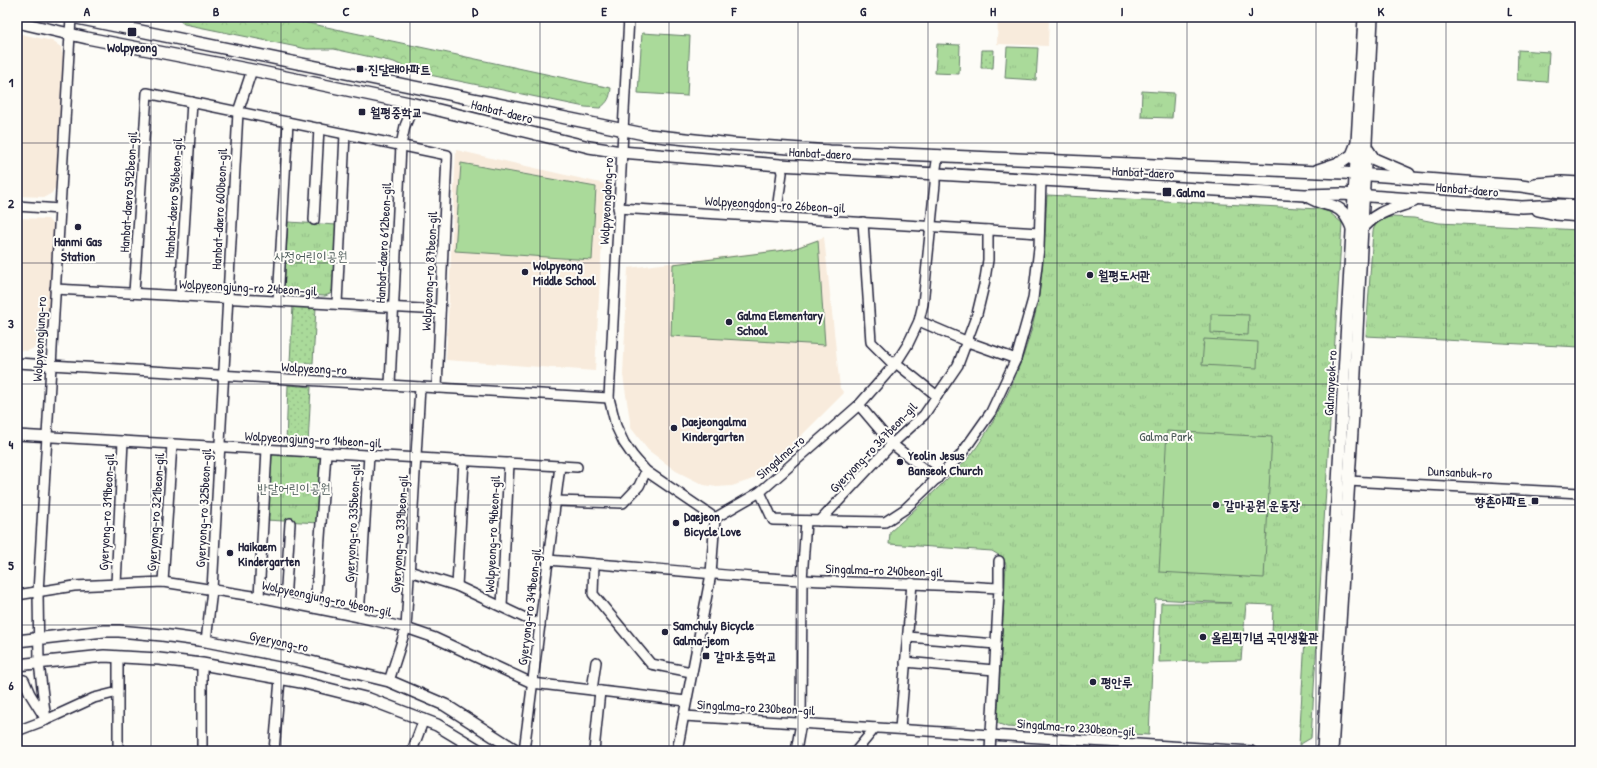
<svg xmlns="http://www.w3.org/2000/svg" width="1597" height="768" viewBox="0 0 1597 768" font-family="'Patrick Hand','Poor Story',sans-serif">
	<defs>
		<pattern id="grass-dots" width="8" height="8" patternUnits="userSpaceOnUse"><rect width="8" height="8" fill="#aada9a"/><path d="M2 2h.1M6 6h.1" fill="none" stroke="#92bb86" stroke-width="1.8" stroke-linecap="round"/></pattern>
		<pattern id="forest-crowns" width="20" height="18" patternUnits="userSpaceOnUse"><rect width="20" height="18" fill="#aada9a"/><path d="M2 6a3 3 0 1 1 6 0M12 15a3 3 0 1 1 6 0" fill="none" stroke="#92bb86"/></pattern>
		<pattern id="park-tufts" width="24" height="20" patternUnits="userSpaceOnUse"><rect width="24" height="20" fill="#aada9a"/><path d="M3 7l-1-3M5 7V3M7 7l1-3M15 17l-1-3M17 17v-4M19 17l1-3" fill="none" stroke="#92bb86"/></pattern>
	</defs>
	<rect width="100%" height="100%" fill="#fdfcf7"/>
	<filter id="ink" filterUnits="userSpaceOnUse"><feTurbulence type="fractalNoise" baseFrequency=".025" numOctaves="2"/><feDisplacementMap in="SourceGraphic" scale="8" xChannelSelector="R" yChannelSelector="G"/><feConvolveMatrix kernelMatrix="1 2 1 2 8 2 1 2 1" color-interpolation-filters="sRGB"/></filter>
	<g filter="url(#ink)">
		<!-- built -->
		<g fill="#f8ebdc">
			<path d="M998,17h51l-1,29 -51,-2z"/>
			<path d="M17,33l35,8 9,6 2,9 -7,130 -4,7 -7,4 -28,-1z"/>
			<path d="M456,150l149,34 -10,187 -149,-11z"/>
			<path d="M17,218l31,1 5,6 1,6 -6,103 -13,14 -8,3 -10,-1z"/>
			<path d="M824,237l16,151 4,5 -78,78 -16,9 -18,6 -15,1 -13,-2 -28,-14 -28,-21 -17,-22 -8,-53 5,-107 165,-20z"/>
		</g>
		<!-- grass -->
		<g fill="url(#grass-dots)" stroke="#667e6a">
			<path d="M982,50h12l-1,18h-12z"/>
			<path d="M293,305l23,2 -3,56 -23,-1z"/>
			<path d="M288,385l23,2 -3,58 -22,-1z"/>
		</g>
		<!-- forest -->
		<path fill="url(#forest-crowns)" stroke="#667e6a" d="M175,17h105l331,71c-1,10 -3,14 -11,20l-15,-1 -170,-35 -21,-10 -60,-13h-27l-123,-25z"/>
		<!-- park -->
		<g fill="url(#park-tufts)" stroke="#667e6a">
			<path d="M937,44l23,1 -1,29 -24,-1z"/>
			<path d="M1007,47l31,1 -2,32 -31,-2z"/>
			<path d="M1518,50l31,2 -2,30 -30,-2z"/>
			<path d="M1142,91l32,2 -2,25 -31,-1z"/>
			<path d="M1047,195l272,14 10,3 13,11 -31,515 -12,7 6,-107 -33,-1 1,-32 -27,-1 -5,56 -82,2 2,-59h70l-76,-4 -6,136 -142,-8 -10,-4 9,-159 -4,-7 -10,-6 -103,-7 1,-12c22,-20 44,-39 64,-60 6,-6 12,-11 17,-17 33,-44 60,-107 68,-161 5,-33 6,-66 8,-99z"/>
			<path d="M1391,217l23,1 25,5 141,7v117l-214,-11 7,-105c3,-11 7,-12 18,-14z"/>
			<path d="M288,222l49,3 -4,64 -3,5 -5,2 -34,-2 -4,-3 -3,-4z"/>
			<path d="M270,453l53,3 -4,67 -53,-3z"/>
		</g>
		<!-- pitch -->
		<g fill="#aada9a" stroke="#667e6a">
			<path d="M642,33l48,3 -3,60 -49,-3z"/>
			<path d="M461,163l135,24 -4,73 -137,-9z"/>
			<path d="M818,240l7,105 -154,-9 2,-72 120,-15z"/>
			<path d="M1211,314l38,1 -1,20 -37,-2z"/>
			<path d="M1204,339l54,3 -1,26 -55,-3z"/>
			<path d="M1167,431l105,6 -8,141 -105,-6z"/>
		</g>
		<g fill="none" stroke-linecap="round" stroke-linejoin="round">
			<!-- minor casing -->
			<g stroke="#22223b" stroke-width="12">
				<g id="minor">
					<path d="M629,17l-20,381 7,28 8,17 9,13 13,15 69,47"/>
					<path d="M17,206l43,3"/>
					<path d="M618,208l421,25"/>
					<path d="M776,217l6,-44 -2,-8"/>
					<path d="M314,220l5,-92"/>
					<path d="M863,222l8,120 23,23"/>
					<path d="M55,289l385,21"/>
					<path d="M134,293l13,-200 300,62 -10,233"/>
					<path d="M180,296l12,-194"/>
					<path d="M278,301l10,-179"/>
					<path d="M337,304l8,-170"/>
					<path d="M919,321l49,21 48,17"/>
					<path d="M17,363l592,35"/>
					<path d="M896,363l41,33"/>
					<path d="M390,385l11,-240 4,-19 9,-22"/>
					<path d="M859,405l33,39 45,35"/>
					<path d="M17,435l560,32"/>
					<path d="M1348,481l232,12"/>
					<path d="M760,492l13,28 112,2 20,-13 55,-53 31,-44 25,-53 17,-60 6,-51 2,-68"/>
					<path d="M555,501l68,2 16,-17 7,-15"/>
					<path d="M715,518l45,-26 99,-87 37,-42 12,-19 11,-23 4,-17 12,-120v-10l3,-19"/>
					<path d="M820,521l72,-77 32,-29 34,-50 19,-51 7,-29 4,-25v-30"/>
					<path d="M548,560c84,6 169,16 254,20 65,3 131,4 197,8l-9,163"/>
					<path d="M594,564l-1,30 58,70 40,8"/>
					<path d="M409,571l48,15 83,39"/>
					<path d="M163,582l9,-138"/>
					<path d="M116,584l7,-143"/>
					<path d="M457,586l7,-126"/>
					<path d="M999,588v-27"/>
					<path d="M17,595l57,-9 89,-4 96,15 100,20 47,11 29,10 97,45 154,18"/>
					<path d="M259,597l8,-148"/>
					<path d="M285,602l5,-79"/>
					<path d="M502,606l7,-143"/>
					<path d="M315,608l11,-155"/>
					<path d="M359,617l10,-162"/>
					<path d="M908,637l88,7"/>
					<path d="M206,641l6,-51 26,-478 14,-42"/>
					<path d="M905,662l89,8"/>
					<path d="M17,679l7,1 6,14 15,24"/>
					<path d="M389,681l17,-53 14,-241"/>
					<path d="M592,690l4,-28"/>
					<path d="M684,716l567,35"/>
					<path d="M46,720l-7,-57 -1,-70 33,-576"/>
					<path d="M900,729l12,-146"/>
					<path d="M17,731l29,-11 48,-22 24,-6"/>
					<path d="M118,751v-94"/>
					<path d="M202,751v-87"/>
					<path d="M274,751l6,-72"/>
					<path d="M412,751l12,-32"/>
					<path d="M524,751l36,-285"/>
					<path d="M594,751l6,-60"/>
					<path d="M677,751l34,-177 4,-56"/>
					<path d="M796,751l5,-28 1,-143 4,-59"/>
					<path d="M856,751l19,-23"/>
				</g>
			</g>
			<!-- major casing -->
			<g stroke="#22223b" stroke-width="14">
				<g id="major">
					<path d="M72,17l577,118 83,9 98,7 513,22 178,13 40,6 19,1"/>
					<path d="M17,22l70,16 165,32 162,34 175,43 32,5 159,13 525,30 37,-1 180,13 38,-2 20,1"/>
					<path d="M1366,147l8,12 35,15"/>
					<path d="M1318,170l24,-8 10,-7 4,-10"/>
					<path d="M1535,184l27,-2 18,1"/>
					<path d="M1307,196c21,14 33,2 45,32"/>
					<path d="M1538,210l18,4 24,2"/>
					<path d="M1361,230c15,-19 31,-21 53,-29"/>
					<path d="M17,641l87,-10h15l43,4 44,6 97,19 86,21 56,24 72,46"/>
					<path d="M17,665l87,-9 55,3 43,5 99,18 68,17 68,26 43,26"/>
					<path d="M1323,751l41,-734"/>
					<path d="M1332,751l21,-336 19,-398"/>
				</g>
			</g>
			<!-- minor -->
			<use href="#minor" stroke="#fdfcf7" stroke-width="9"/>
			<!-- major -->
			<use href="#major" stroke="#fdfcf7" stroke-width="11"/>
		</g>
	</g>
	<!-- grid -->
	<path fill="none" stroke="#22223b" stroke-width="1" stroke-opacity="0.55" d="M151,17v734M281,17v734M410,17v734M540,17v734M669,17v734M798,17v734M928,17v734M1057,17v734M1187,17v734M1316,17v734M1446,17v734M17,143h1563M17,263h1563M17,384h1563M17,505h1563M17,625h1563"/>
	<!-- markers -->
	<g fill="#22223b" stroke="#fdfcf7" stroke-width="1.5">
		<rect x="127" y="27" width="10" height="10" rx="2"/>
		<rect x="356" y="65" width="8" height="8" rx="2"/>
		<rect x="358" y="108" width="8" height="8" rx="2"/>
		<rect x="1162" y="187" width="10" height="10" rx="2"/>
		<circle cx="78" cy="227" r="4"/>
		<circle cx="525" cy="272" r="4"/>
		<circle cx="1090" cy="275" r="4"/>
		<circle cx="729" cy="322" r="4"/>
		<circle cx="674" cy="428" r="4"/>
		<circle cx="900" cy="462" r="4"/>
		<rect x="1531" y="497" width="8" height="8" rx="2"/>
		<circle cx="1216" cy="505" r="4"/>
		<circle cx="676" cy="523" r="4"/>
		<circle cx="230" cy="553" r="4"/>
		<circle cx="665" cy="632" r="4"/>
		<circle cx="1203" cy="637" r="4"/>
		<rect x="702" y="652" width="8" height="8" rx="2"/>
		<circle cx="1093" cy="682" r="4"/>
	</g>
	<g text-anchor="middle" stroke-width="4" stroke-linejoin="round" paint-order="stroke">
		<!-- poi labels -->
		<g font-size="13" font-weight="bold" fill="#22223b" stroke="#fdfcf7" text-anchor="start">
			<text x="132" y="52" text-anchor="middle">Wolpyeong</text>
			<text x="368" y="74">진달래아파트</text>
			<text x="370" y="117">월평중학교</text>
			<text x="1176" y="197">Galma</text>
			<text x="78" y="246" text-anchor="middle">Hanmi Gas<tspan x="78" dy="15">Station</tspan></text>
			<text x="533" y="270">Wolpyeong<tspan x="533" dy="15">Middle School</tspan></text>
			<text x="1098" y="280">월평도서관</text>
			<text x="737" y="320">Galma Elementary<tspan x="737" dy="15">School</tspan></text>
			<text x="682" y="426">Daejeongalma<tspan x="682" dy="15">Kindergarten</tspan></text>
			<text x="908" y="460">Yeolin Jesus<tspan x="908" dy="15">Banseok Church</tspan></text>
			<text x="1527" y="506" text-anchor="end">향촌아파트</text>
			<text x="1224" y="510">갈마공원 운동장</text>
			<text x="684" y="521">Daejeon<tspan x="684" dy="15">Bicycle Love</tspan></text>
			<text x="238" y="551">Haikaem<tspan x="238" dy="15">Kindergarten</tspan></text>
			<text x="673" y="630">Samchuly Bicycle<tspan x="673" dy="15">Galma-jeom</tspan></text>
			<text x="1211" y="642">올림픽기념 국민생활관</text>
			<text x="714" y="661">갈마초등학교</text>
			<text x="1101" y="687">평안루</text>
		</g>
		<!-- street labels -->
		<g font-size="13" fill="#22223b" stroke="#fdfcf7">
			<text transform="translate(502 111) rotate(14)" y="5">Hanbat-daero</text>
			<text transform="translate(820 153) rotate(3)" y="5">Hanbat-daero</text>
			<text transform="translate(1143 172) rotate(3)" y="5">Hanbat-daero</text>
			<text transform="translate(1467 189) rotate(5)" y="5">Hanbat-daero</text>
			<text transform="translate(128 192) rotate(-86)" y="5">Hanbat-daero 592beon-gil</text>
			<text transform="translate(173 198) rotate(-86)" y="5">Hanbat-daero 596beon-gil</text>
			<text transform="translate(606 201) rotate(-87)" y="5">Wolpyeongdong-ro</text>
			<text transform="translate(775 204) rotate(3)" y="5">Wolpyeongdong-ro 26beon-gil</text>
			<text transform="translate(219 209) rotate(-87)" y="5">Hanbat-daero 600beon-gil</text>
			<text transform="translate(383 243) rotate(-87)" y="5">Hanbat-daero 612beon-gil</text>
			<text transform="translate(429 271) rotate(-87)" y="5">Wolpyeong-ro 87beon-gil</text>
			<text transform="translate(248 287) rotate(3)" y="5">Wolpyeongjung-ro 24beon-gil</text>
			<text transform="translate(39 339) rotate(-87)" y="5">Wolpyeongjung-ro</text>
			<text transform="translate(314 368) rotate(3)" y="5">Wolpyeong-ro</text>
			<text transform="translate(1330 383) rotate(-87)" y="5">Galmayeok-ro</text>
			<text transform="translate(313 439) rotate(3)" y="5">Wolpyeongjung-ro 14beon-gil</text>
			<text transform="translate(873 447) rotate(-46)" y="5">Gyeryong-ro 367beon-gil</text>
			<text transform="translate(780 457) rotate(-41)" y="5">Singalma-ro</text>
			<text transform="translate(1460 472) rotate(3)" y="5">Dunsanbuk-ro</text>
			<text transform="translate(203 508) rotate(-87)" y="5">Gyeryong-ro 325beon-gil</text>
			<text transform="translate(106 512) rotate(-87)" y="5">Gyeryong-ro 319beon-gil</text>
			<text transform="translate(155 512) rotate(-86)" y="5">Gyeryong-ro 321beon-gil</text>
			<text transform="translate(352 523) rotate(-87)" y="5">Gyeryong-ro 335beon-gil</text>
			<text transform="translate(399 534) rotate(-86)" y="5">Gyeryong-ro 339beon-gil</text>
			<text transform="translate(492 534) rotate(-87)" y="5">Wolpyeong-ro 94beon-gil</text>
			<text transform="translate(884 570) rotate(2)" y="5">Singalma-ro 240beon-gil</text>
			<text transform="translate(327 598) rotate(12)" y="5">Wolpyeongjung-ro 4beon-gil</text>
			<text transform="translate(529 607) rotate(-83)" y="5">Gyeryong-ro 349beon-gil</text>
			<text transform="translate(279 641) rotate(12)" y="5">Gyeryong-ro</text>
			<text transform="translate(756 707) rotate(3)" y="5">Singalma-ro 230beon-gil</text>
			<text transform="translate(1076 727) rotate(4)" y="5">Singalma-ro 230beon-gil</text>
		</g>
		<!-- park labels -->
		<g font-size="13" fill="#4b5958" stroke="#fdfcf7">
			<text x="311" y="261">사정어린이공원</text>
			<text x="1166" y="441">Galma Park</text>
			<text x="294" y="493">반달어린이공원</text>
		</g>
	</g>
	<!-- margin -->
	<rect width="1597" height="768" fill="none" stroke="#fdfcf7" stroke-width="44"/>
	<rect x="22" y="22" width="1553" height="724" fill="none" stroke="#22223b" stroke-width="1.5"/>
	<g font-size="13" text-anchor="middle" font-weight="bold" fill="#22223b">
		<text x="87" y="16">A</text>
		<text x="216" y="16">B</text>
		<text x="346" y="16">C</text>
		<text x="475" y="16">D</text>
		<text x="604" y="16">E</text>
		<text x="734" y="16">F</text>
		<text x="863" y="16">G</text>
		<text x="993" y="16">H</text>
		<text x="1122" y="16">I</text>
		<text x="1251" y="16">J</text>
		<text x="1381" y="16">K</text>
		<text x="1510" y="16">L</text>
		<text x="11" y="87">1</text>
		<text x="11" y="208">2</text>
		<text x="11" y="328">3</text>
		<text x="11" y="449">4</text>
		<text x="11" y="570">5</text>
		<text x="11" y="690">6</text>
	</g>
</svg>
